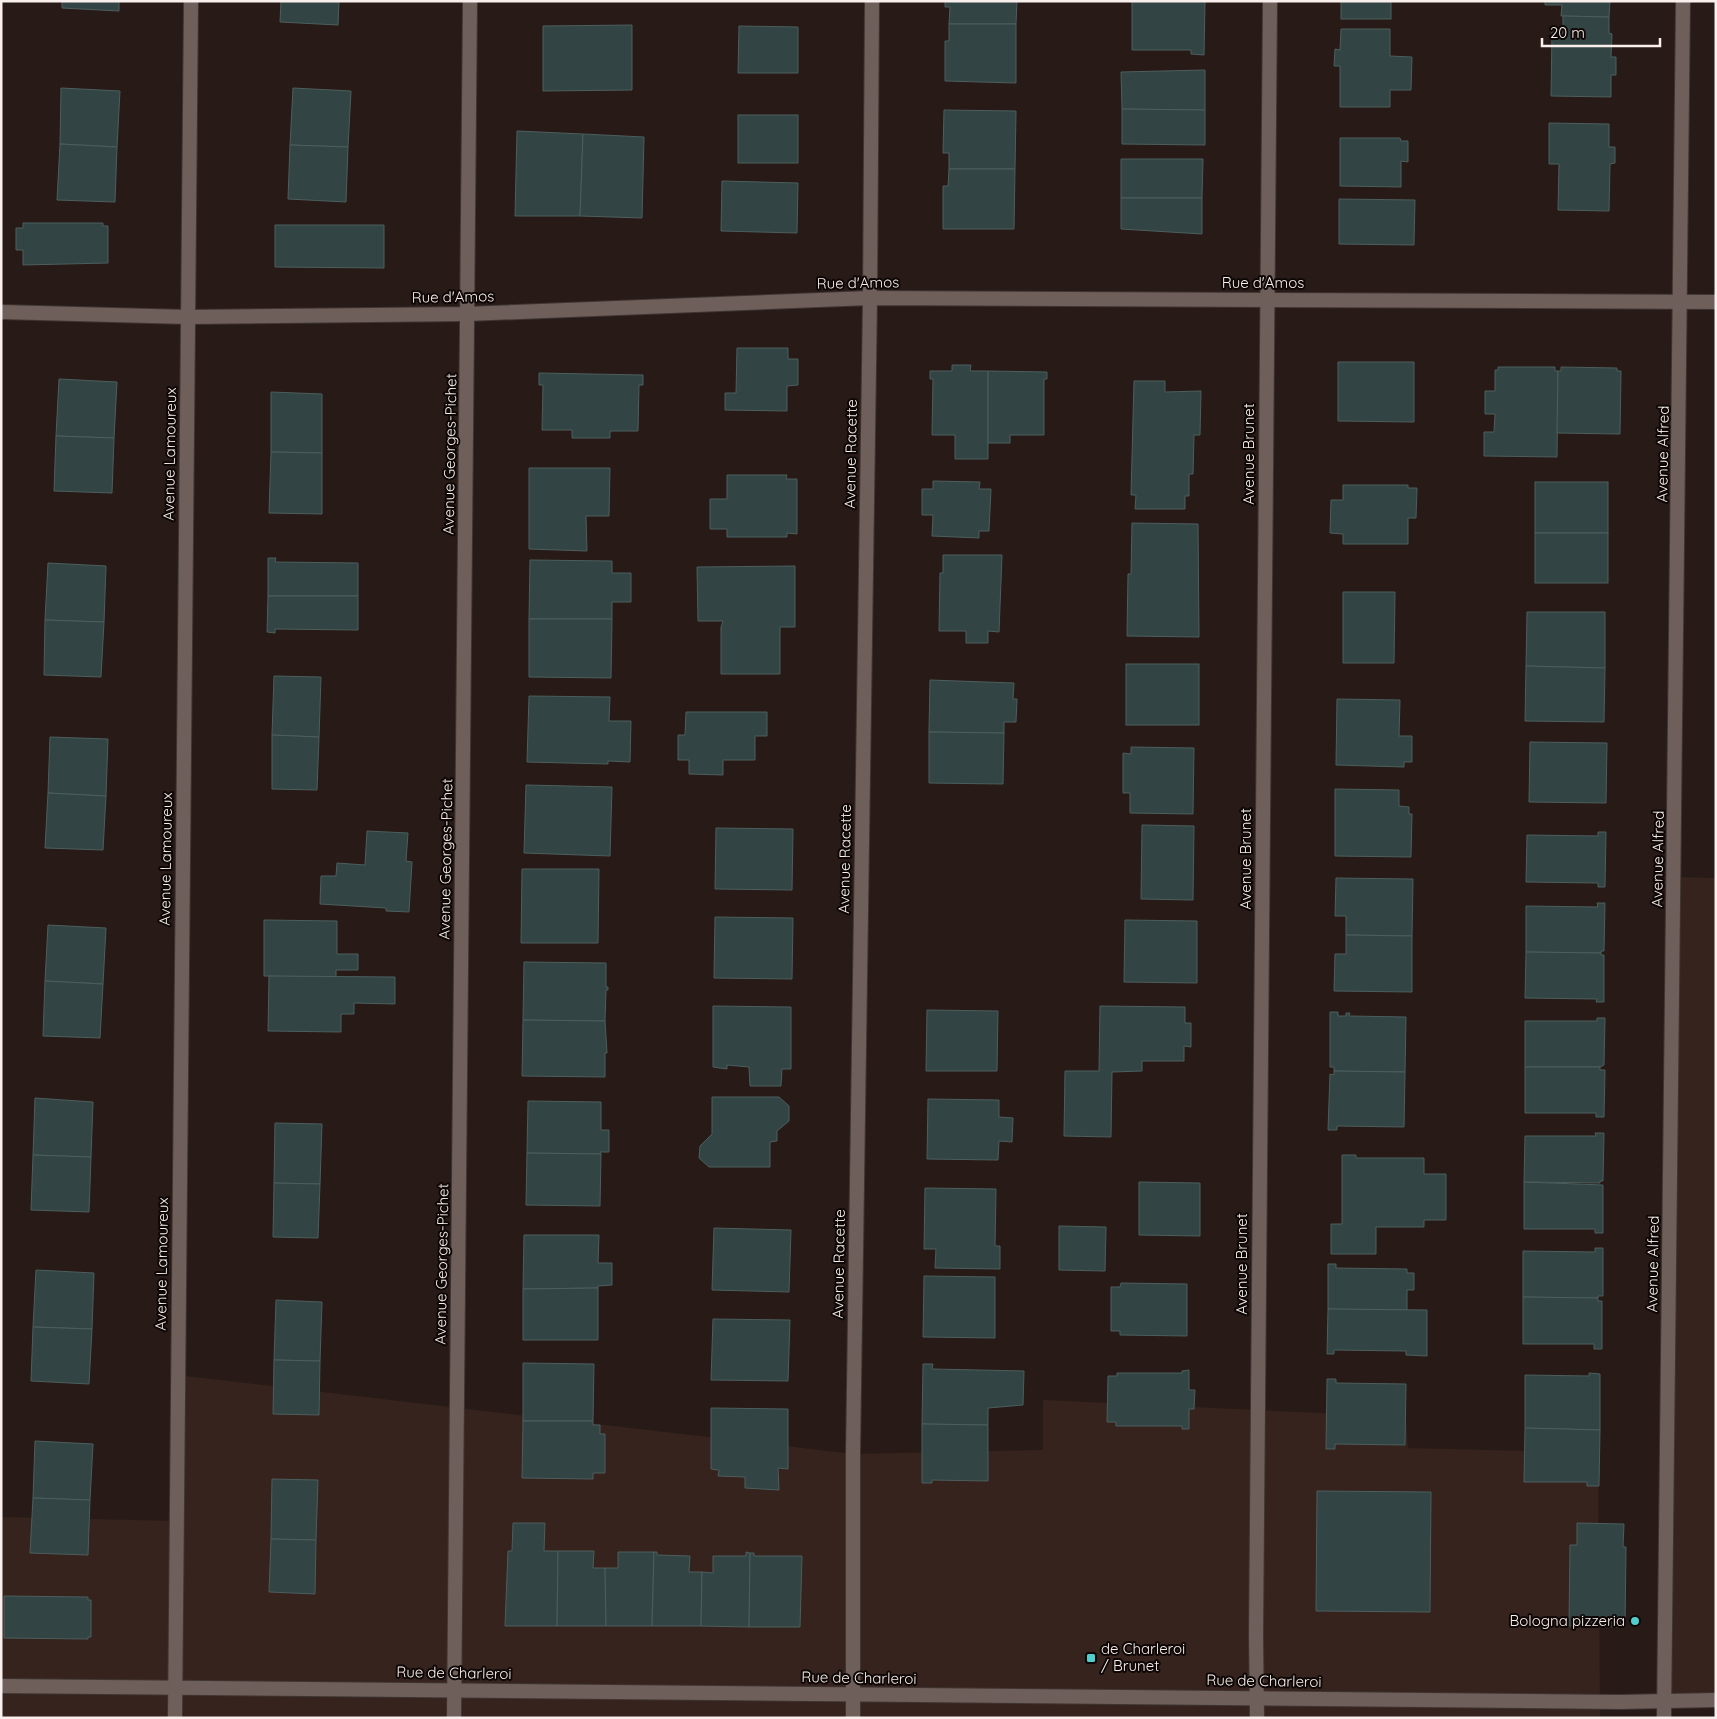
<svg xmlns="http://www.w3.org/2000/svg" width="1717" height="1719" viewBox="0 0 1717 1719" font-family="Quicksand,sans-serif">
	<rect width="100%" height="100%" fill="#281b17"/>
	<!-- built -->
	<g fill="#36231d">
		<path d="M1674,877l42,1v822l-52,1z"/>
		<path d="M177,1375l676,79 190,-4v-50l363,17 2,31 190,5 2,265h-1599v-201l176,4z"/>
	</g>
	<!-- building -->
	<g fill="#344" stroke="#4c5e5d">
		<path d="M62,1h57v10l-57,-3z"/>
		<path d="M281,1h58l-1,24 -58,-3z"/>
		<path d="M945,1h72l-1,23h-67l1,-17h-5z"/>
		<path d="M1132,1h73l-1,54 -13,-1v-4h-59z"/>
		<rect x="1341" y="1" width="50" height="18"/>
		<path d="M1545,1h65l-1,16 -48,-1 1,-11h-17z"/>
		<path d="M1563,16l46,1v16l3,1 -1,23h5v18h-5v22l-60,-1 1,-64 11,1z"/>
		<path d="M949,24h67v59l-71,-2v-40h4z"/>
		<path d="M632,25v65l-89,1v-65z"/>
		<path d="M739,26l59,1v46h-60z"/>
		<path d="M1341,29h49v27l22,1 -1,33h-21v17h-50v-41h-6l1,-17 5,1z"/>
		<path d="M1205,70v40l-83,-1 -1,-37z"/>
		<path d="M61,88l59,3 -3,56 -57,-3z"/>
		<path d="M293,88l58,3 -3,56 -58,-2z"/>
		<path d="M1122,109l83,1v35l-83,-1z"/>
		<path d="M944,110l72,1 -1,58h-66v-16h-6z"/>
		<rect x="738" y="115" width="60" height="48"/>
		<path d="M1549,123l60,1v23h6v16l-5,1 -1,47 -51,-1 1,-46h-10z"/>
		<path d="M517,131l66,3 -3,82h-65z"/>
		<path d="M583,134l61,3 -2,81 -62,-2z"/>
		<path d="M1340,138h60l1,3h7v21l-7,-1v26l-61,-1z"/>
		<path d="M60,144l57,3 -2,55 -58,-2z"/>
		<path d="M290,145l58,2 -2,55 -58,-3z"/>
		<path d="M1121,159h82l-1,39h-81z"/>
		<path d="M949,169h66l-1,60h-71v-43h5z"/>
		<path d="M722,181l76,2 -1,50 -76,-2z"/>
		<path d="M1121,198h81v36l-81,-5z"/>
		<path d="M1339,199l76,1 -1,45 -75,-1z"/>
		<path d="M23,223h80v3h5v37l-85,2v-15h-7v-22h7z"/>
		<path d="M275,225h109v43l-109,-1z"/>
		<path d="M737,348h51v11h10v26l-11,1v25l-62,-1v-17h11z"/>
		<path d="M1338,362h76v60l-76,-1z"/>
		<path d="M952,365h19l-1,6h18v88h-33v-24h-23l1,-56h-3v-8h22z"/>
		<path d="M1498,367h57v4h3l-1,86 -73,-1v-24h10l1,-18h-10v-23h10v-21h3z"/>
		<path d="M1561,367l56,1v3h4l-1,63 -63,-1 1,-62h3z"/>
		<path d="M988,371l59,1v7h-3v56h-34v8h-22z"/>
		<path d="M539,373l104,2v10h-4l-1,46h-28v7h-38v-8h-30l1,-45h-4z"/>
		<path d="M59,379l58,3 -3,56 -58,-2z"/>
		<path d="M1134,381h31v11l36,-1 -1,44h-6l-1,39h-4v22h-4v13h-50l1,-14h-5z"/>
		<path d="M271,392l51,2v59l-51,-1z"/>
		<path d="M56,436l58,2 -2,55 -58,-2z"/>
		<path d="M271,452l51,1v61l-53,-1z"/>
		<path d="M529,468h81l-1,48h-23l1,35 -58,-2z"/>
		<path d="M727,475h60l-1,4h11v55l-10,-1v4h-60v-8h-17v-30h17z"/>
		<path d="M933,481l47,1 -1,7h12l-2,42h-10v7l-47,-2 1,-21h-11v-26h11z"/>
		<rect x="1535" y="482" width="73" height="51"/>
		<path d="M1343,485h65v3h9l-1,30h-8v26h-65v-10l-13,-1 1,-33h12z"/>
		<path d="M1132,523l66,1 1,113 -72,-1 1,-62h3z"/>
		<rect x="1535" y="533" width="73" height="50"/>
		<path d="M943,555h59l-3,77 -11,-1v12h-22v-12h-27l1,-58h3z"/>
		<path d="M268,558h8l-1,4 83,1v33h-90z"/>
		<path d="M530,560l82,1v12h19v29h-19v17h-83z"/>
		<path d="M48,563l58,3 -2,56 -59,-2z"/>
		<path d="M795,566v61h-15v47h-59v-47l2,-6h-25l-1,-54z"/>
		<path d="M1343,592h52l-1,71h-51z"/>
		<path d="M268,596h90v34l-83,-1v4l-8,-1z"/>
		<path d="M1527,612h78v56l-79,-2z"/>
		<path d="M529,619h83l-1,59 -82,-1z"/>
		<path d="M45,620l59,2 -3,55 -57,-2z"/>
		<rect x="1126" y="664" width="73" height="61"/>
		<path d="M1526,666l79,2 -1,54 -79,-1z"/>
		<path d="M274,676l47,1 -2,60 -47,-2z"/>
		<path d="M930,680l84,3 -1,16h4l-1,23h-12v11l-75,-1z"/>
		<path d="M529,696l81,1 -1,24h22l-1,41 -22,-1v3l-81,-2z"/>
		<path d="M1337,699l63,1 -1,36h13v26h-8v5l-68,-2z"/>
		<path d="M686,712h81v24h-12v24h-32v15l-34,-1v-14h-11v-25h7z"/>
		<path d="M929,732l75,1 -1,51 -74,-1z"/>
		<path d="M272,735l47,2 -2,53 -45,-1z"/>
		<path d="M50,737l58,2 -2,57 -58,-3z"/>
		<path d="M1530,742l77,1 -1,60 -77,-1z"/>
		<path d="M1131,747l63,1 -1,66 -63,-1v-20h-7v-40l8,1z"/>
		<path d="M526,785l86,2 -2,69 -86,-3z"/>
		<path d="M1335,789l64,1v16l10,1v7h3l-1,43 -76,-1z"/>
		<path d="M48,793l58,3 -3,54 -58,-2z"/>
		<path d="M1142,825l52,1 -1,74 -52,-1z"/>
		<path d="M716,828l77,1 -1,61 -77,-1z"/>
		<path d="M367,831l41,2 -2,28 6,1 -3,50 -23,-1v-3l-66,-4 1,-28h15l1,-13 28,2z"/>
		<path d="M1598,832h8l-1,55h-7v-4l-72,-1 1,-47 71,1z"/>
		<path d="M522,869h77l-1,74h-77z"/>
		<path d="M1336,878l77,1 -1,57 -66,-1v-19h-11z"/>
		<path d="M1597,903h8l-1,48h-3v2l-75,-1v-46l72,1z"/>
		<path d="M715,917l78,1 -1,61 -78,-1z"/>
		<path d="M264,920l73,1v33h21v16h-22v7l-72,-1z"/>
		<path d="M1125,920l72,1v62l-73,-1z"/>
		<path d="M48,925l58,3 -3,56 -58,-3z"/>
		<path d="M1346,935l66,1v56l-78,-1 1,-37h11z"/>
		<path d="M1526,952l75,1v2h3v47h-8l1,-3 -72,-1z"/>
		<path d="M524,962l82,1v24h2v3h-2l-1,31 -82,-1z"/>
		<path d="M269,976l126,1v27l-41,-1v11h-13v18l-73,-1z"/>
		<path d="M45,981l58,3 -3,54 -57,-2z"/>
		<path d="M713,1006l78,1v62h-9l-1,17h-31l-1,-19 -22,-2v4l-14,-2z"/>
		<path d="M1100,1006l85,1v16h6v24l-7,-1v15h-42v10l-30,1 -1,65 -47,-1 1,-65h34z"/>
		<path d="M927,1010l71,1 -1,60h-71z"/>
		<path d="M1330,1012h8v4h8v-3h4l-1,3 57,1 -1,55 -71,-1v-4h-4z"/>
		<path d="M1597,1018h8l-1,47 -4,2h-75v-46h72z"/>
		<path d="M523,1020l82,1 2,32h-2v24l-83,-1z"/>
		<path d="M1525,1067h75v3h5l-1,47h-8v-4h-71z"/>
		<path d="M1334,1071l71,1 -1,55 -67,-1v4h-9l2,-56 4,1z"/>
		<path d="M712,1097h67l10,9v15l-12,10v10l-7,1v25h-61l-10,-9 1,-12 12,-12z"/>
		<path d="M35,1098l58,4 -2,55 -58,-2z"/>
		<path d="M928,1099l71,1v17l14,1 -1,24 -13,-1 -1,19 -71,-1z"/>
		<path d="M528,1101l73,1v28h8v22h-9l1,2 -74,-1z"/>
		<path d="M275,1123l47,1 -2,60 -46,-1z"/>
		<path d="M1595,1133h9l-1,48h-3v2l-76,-1 1,-46h71z"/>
		<path d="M527,1153l74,1 -1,52 -74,-1z"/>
		<path d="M33,1155l58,2 -2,55 -58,-2z"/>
		<path d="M1342,1155h14v3h68v16h22v46h-22v7h-48v27h-45v-30h11z"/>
		<path d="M1139,1182l61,1v53l-61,-1z"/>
		<path d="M1524,1182l79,3v48h-8v-4h-71z"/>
		<path d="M274,1183l46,1 -2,54 -45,-1z"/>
		<path d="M925,1188l71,1 -1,57h5v23l-65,-1 1,-19h-12z"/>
		<path d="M1059,1226l47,1 -1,44 -46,-1z"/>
		<path d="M714,1228l77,2 -2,62 -77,-2z"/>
		<path d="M524,1235h75l-1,28h14v22l-14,1v2l-75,1z"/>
		<path d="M1595,1248h8v48h-5v2l-75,-1v-46l72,1z"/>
		<path d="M1328,1264h8v4l71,1v4h7v17h-7v20l-79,-1z"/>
		<path d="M36,1270l58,3 -2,56 -59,-2z"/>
		<path d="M924,1276l71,1v61l-72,-1z"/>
		<path d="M1121,1283l66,1v52l-67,-1v-4h-9v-44h9z"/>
		<path d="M598,1288v52h-75v-51z"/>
		<path d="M1523,1297l75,1v3h4v48h-8v-5h-71z"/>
		<path d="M276,1300l46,2 -2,59 -46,-1z"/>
		<path d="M1328,1309l99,1v46l-21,-1v-4l-72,-1v4h-7z"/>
		<path d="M713,1319l77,1 -2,61 -77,-1z"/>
		<path d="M33,1327l59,2 -3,55 -58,-3z"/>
		<path d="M274,1360l46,1 -1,54 -46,-1z"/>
		<path d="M523,1363l71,1 -1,57h-70z"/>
		<path d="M923,1364h10l-1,5 92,2 -1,34 -35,3v17l-66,-1z"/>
		<path d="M1189,1370v20h6l-1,19h-5v20h-7v-3h-66v-4h-9l1,-46h9v-3h65v-2z"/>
		<path d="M1589,1373l11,1v56l-75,-2v-53l64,1z"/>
		<path d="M1327,1379h9v4l70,1 -1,61 -70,-1v5h-9z"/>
		<path d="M711,1408l77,1v60l-10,-1 1,22 -34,-2v-11l-27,-1 1,-6 -8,-1z"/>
		<path d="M523,1421h70v4h7v9h5v39h-12v6l-71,-1z"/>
		<path d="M922,1424l66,1v56l-56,-1v3h-10z"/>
		<path d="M1525,1428l75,2 -1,56h-12v-4h-63z"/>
		<path d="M35,1441l58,3 -3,56 -57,-2z"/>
		<path d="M272,1479l46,1 -2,60 -45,-1z"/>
		<path d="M1317,1491l114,1 -1,120 -114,-1z"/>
		<path d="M33,1498l57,2 -2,55 -58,-2z"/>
		<path d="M513,1523h32l-1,28h14l-1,75h-52l3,-75h4z"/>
		<path d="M1577,1523l47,1 -1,23h3l-1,80 -56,-1 1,-81h7z"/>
		<path d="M271,1539l45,1 -1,54 -46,-2z"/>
		<path d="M558,1551h36l-1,17h12l1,58h-49z"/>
		<path d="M618,1552h36l-2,74h-46l-1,-58h13z"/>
		<path d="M654,1552h3v3l33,1 -1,16h13l-1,54h-49z"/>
		<path d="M746,1552l4,1 -1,74 -48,-1 1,-54 11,1v-17h33z"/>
		<path d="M750,1553h4v3h48l-2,71h-51z"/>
		<path d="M4,1596l84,1v3h3v37h-3v2l-84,-1z"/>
	</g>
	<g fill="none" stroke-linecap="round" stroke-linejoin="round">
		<!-- minor casing -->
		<g stroke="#3f3532" stroke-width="16">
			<g id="minor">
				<path d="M1,312l187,5 279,-3 403,-16 846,4"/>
				<path d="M1,1686l1619,16 96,-2"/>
				<path d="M175,1718l16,-1717"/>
				<path d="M454,1718l16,-1717"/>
				<path d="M853,1718v-264l17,-1156 2,-297"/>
				<path d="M1257,1718l-1,-82 14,-1635"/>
				<path d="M1664,1718l19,-1717"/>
			</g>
		</g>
		<!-- minor -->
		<use href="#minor" stroke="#6f5f5a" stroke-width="14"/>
	</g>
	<!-- markers -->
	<g fill="#52cdcd" stroke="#0d0706" stroke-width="2">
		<circle cx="1635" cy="1621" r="5"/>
		<rect x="1086" y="1653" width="10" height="10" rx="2.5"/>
	</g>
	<g text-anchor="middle" stroke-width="4" stroke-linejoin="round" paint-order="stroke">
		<!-- street labels -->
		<g font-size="15" fill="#f9efec" stroke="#0d0706">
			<text transform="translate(858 283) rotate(-1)" y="5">Rue d'Amos</text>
			<text x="1263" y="288">Rue d'Amos</text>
			<text transform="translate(453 297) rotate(-1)" y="5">Rue d'Amos</text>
			<text transform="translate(170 454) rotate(-89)" y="5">Avenue Lamoureux</text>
			<text transform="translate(450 454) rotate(-89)" y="5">Avenue Georges-Pichet</text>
			<text transform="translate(851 454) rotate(-89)" y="5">Avenue Racette</text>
			<text transform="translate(1249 454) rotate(-90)" y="5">Avenue Brunet</text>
			<text transform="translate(1663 454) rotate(-89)" y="5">Avenue Alfred</text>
			<text transform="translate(166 859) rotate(-89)" y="5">Avenue Lamoureux</text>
			<text transform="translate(446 859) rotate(-89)" y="5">Avenue Georges-Pichet</text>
			<text transform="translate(845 859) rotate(-89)" y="5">Avenue Racette</text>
			<text transform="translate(1246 859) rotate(-90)" y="5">Avenue Brunet</text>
			<text transform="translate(1658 859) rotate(-89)" y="5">Avenue Alfred</text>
			<text transform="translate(162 1264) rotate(-89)" y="5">Avenue Lamoureux</text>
			<text transform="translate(442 1264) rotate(-89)" y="5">Avenue Georges-Pichet</text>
			<text transform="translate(839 1264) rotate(-89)" y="5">Avenue Racette</text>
			<text transform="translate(1242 1264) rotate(-90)" y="5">Avenue Brunet</text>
			<text transform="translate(1653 1264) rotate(-89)" y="5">Avenue Alfred</text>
			<text transform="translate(454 1673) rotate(1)" y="5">Rue de Charleroi</text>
			<text transform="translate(859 1678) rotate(1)" y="5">Rue de Charleroi</text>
			<text transform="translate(1264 1681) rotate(1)" y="5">Rue de Charleroi</text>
		</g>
		<!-- poi labels -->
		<g font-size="15" fill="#f9efec" stroke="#0d0706" text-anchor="end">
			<text x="1625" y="1626">Bologna pizzeria</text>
			<text x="1101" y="1654" text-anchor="start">de Charleroi<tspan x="1101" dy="17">/ Brunet</tspan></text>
		</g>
	</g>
	<!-- border -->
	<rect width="1717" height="1719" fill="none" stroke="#f9efec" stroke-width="5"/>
	<!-- scale -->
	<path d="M1542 38v8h118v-8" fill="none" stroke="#f9efec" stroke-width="2.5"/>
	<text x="1550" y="38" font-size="15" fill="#f9efec" stroke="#0d0706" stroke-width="4" paint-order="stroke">20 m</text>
</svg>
